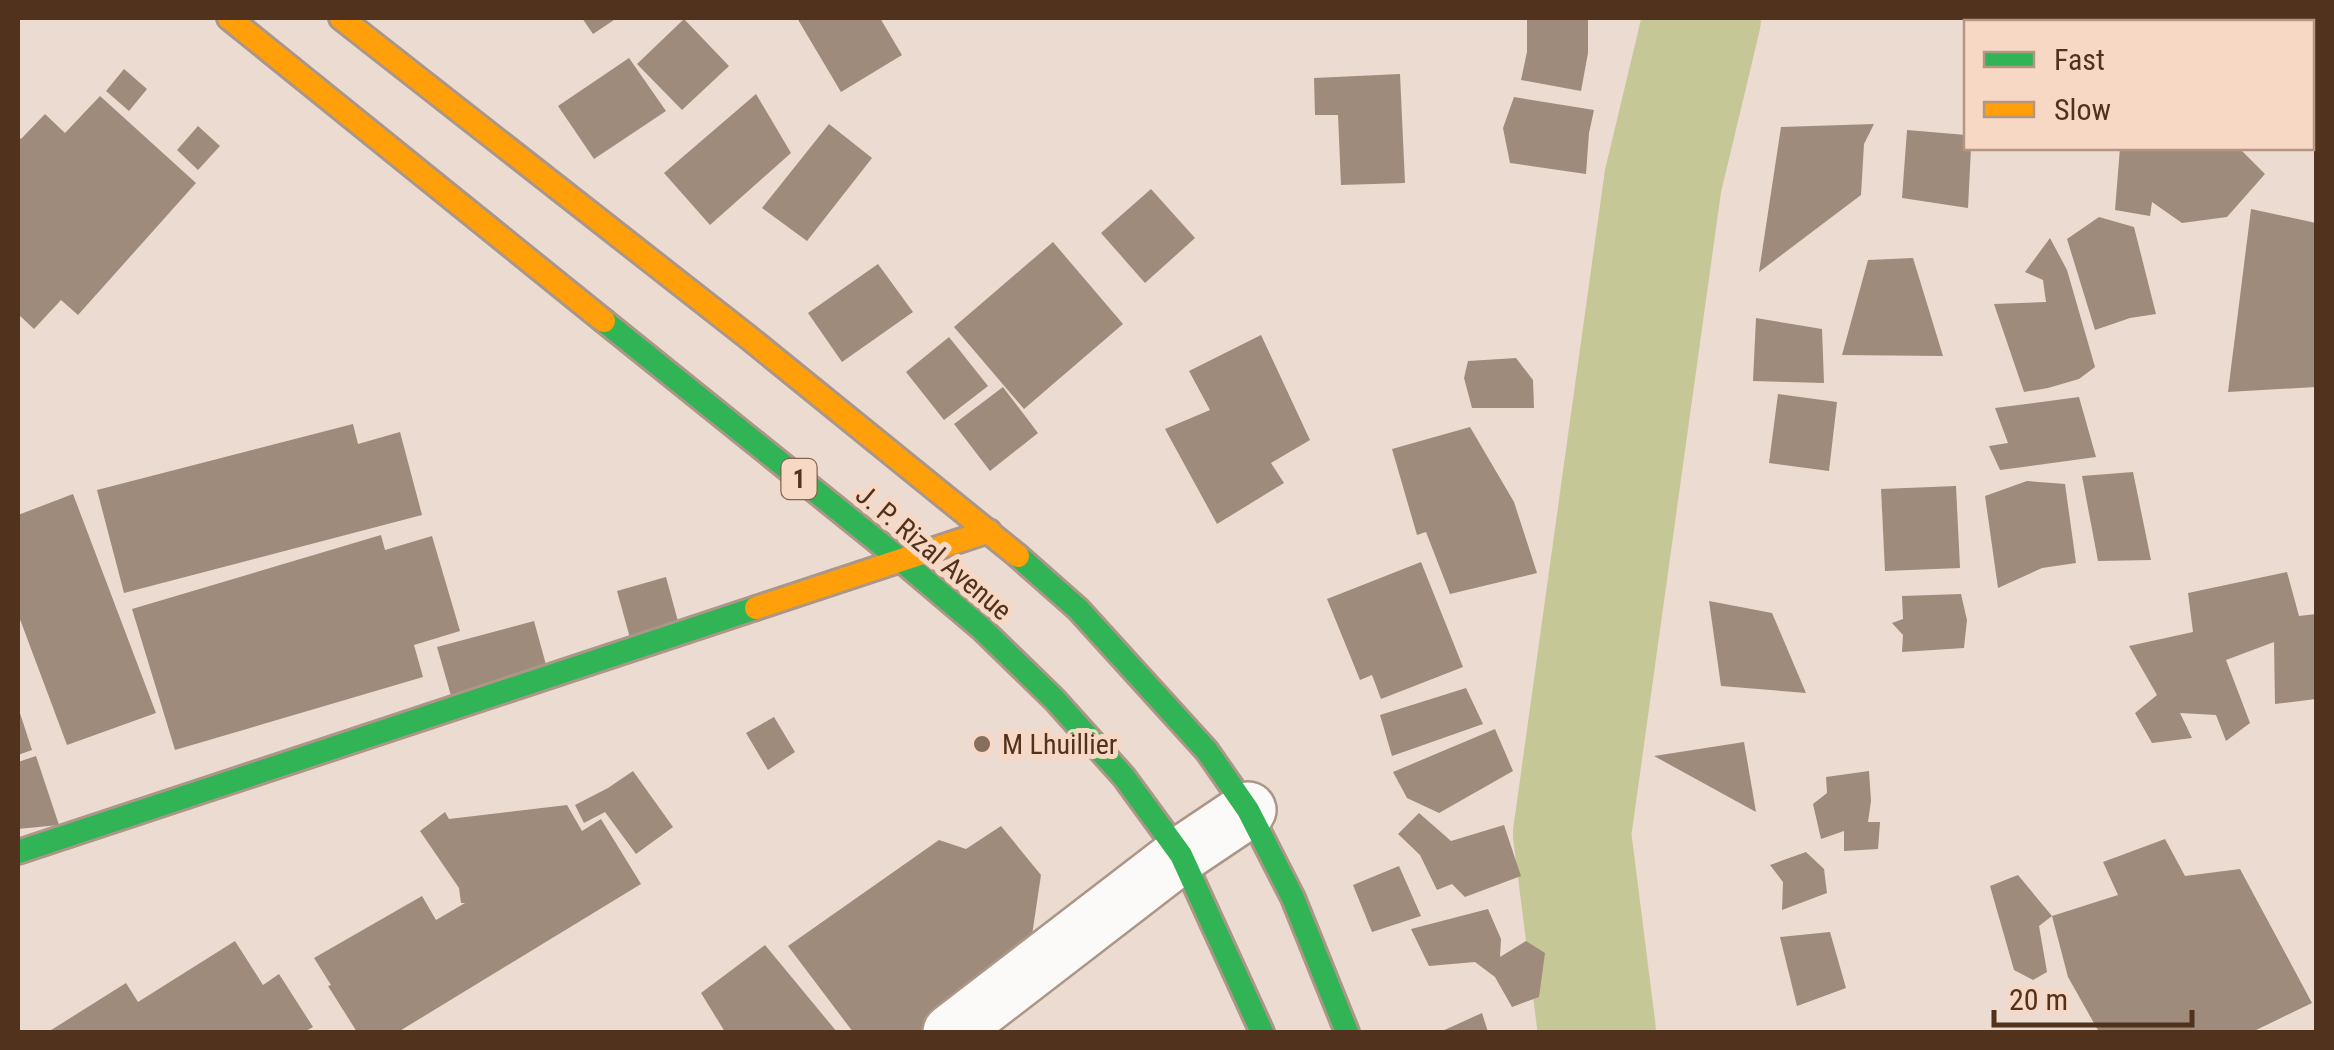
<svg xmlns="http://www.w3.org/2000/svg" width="2334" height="1050" viewBox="0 0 2334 1050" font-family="'Roboto Condensed',sans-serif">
	<rect width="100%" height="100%" fill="#ecdbd0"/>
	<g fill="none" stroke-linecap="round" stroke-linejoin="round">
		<!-- river -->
		<path stroke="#c6c797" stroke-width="118" d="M1597,1032l-25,-198 91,-653 39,-163"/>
	</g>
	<!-- building -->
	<g fill="#9f8b7c">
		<path d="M582,18h35l-24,16z"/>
		<path d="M797,18h83l22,37 -61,37z"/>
		<path d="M1527,18h61v35l-7,38 -60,-11 6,-28z"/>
		<path d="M2125,18h150l10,4h-162z"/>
		<path d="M684,19l45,47 -47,44 -45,-46z"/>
		<path d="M629,58l37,53 -72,48 -36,-53z"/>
		<path d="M124,69l23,20 -18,22 -23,-20z"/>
		<path d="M1400,74l5,109 -64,2 -3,-70h-23l-1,-37z"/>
		<path d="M756,94l35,59 -81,72 -46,-52z"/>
		<path d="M100,96l96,87 -118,132 -17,-15 -27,29 -16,-15v-178l3,3 24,-25 20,19z"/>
		<path d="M1514,97l80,13 -5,23 -3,41 -76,-11 -7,-35z"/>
		<path d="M829,124l43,34 -65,83 -45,-33z"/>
		<path d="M1874,124l-10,20 -3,51 -102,77 22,-145z"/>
		<path d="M198,126l22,20 -22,24 -21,-20z"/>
		<path d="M1907,130l59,5v13h5l-3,60 -66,-10z"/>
		<path d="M2120,148h112l9,2 24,24 -38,43 -45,6 -30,-21 -2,14 -35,-6z"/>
		<path d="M1151,189l44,49 -50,45 -44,-50z"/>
		<path d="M2251,209l65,14v164l-88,5z"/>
		<path d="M2099,217l35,10 22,87 -26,4 -35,12 -28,-91z"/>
		<path d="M2050,238l17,32 28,97 -16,12 -31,9 -24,4 -30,-88 52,-2 -3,-22 -18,-8z"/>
		<path d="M1053,242l70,82 -99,85 -70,-82z"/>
		<path d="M1913,258l30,98 -101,-1 26,-95z"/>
		<path d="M878,264l35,48 -71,50 -34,-49z"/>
		<path d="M1756,318l66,11 2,54 -71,-2z"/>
		<path d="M1261,335l49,105 -39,23 13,20 -67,41 -52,-95 45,-19 -21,-39z"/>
		<path d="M949,337l39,49 -44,34 -38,-48z"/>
		<path d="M1516,358l17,22 1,28h-62l-8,-30 4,-17z"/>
		<path d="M1003,387l35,46 -48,38 -36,-47z"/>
		<path d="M1778,394l59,8 -8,69 -60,-8z"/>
		<path d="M2079,397l17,60 -96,13 -11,-24 19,-3 -13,-35z"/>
		<path d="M353,424l5,20 42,-12 22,83 -298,78 -27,-103z"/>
		<path d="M1470,427l44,75 23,71 -87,21 -24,-62 -9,3 -25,-86z"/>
		<path d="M2133,472l18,88 -53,1 -16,-85z"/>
		<path d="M2027,481l38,3 11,79 -34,5 -44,20 -13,-92z"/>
		<path d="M1956,486l4,82 -75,3 -4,-82z"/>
		<path d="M73,494l83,219 -89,32 -49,-131v-99z"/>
		<path d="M381,535l4,15 47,-14 28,95 -46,14 9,32 -248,73 -43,-141z"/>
		<path d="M1421,562l42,105 -82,32 -9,-24 -12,5 -33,-81z"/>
		<path d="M2287,572l12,44 17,-2v85l-41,5 -1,-62 -48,18 24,63 -24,18 -10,-26 -36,-2 12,25 -40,5 -17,-30 22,-18 -28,-49 64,-14 -5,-39z"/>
		<path d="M666,577l13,48 -49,13 -13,-47z"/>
		<path d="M1961,594l6,26 -3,28 -62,4 1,-17 -11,-12 11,-4 -1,-23z"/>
		<path d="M1709,601l63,12 34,80 -85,-7z"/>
		<path d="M534,621l14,51 -96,27 -15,-52z"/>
		<path d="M1466,688l17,36 -91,32 -12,-41z"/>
		<path d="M18,707l14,43 -14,5z"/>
		<path d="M774,717l21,35 -27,18 -22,-37z"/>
		<path d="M1495,729l18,42 -74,42 -32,-15 -14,-26z"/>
		<path d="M1744,742l12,70 -102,-56z"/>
		<path d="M36,756l23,69 -41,4v-67z"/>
		<path d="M633,771l40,56 -37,27 -31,-42 -21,11 -9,-18 33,-17z"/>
		<path d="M1869,771l2,30 -3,21h12l-2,27 -34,2v-20l-23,8 -8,-35 14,-11 -1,-16z"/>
		<path d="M567,805l15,26 19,-12 40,65 -243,148h-41l-29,-46 3,-1 -17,-27 108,-62 14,24 29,-17h-4l-2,-15 -39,-57 25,-19 4,7z"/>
		<path d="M1419,813l32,28 53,-16 17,51 -56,21 -13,-13 -15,6 -17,-35 -22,-21z"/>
		<path d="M1001,826l40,49 -13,87 -95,70h-80l-65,-86 151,-106 27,9z"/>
		<path d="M2165,839l20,37 55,-7 72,134 -60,29h-153l-31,-55 -16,-61 66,-21 -15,-33z"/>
		<path d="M1806,852l18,17 3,24 -45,17 1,-28 -13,-17z"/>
		<path d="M1399,866l22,50 -49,16 -19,-47z"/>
		<path d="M2018,875l34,41 -13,10 8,46 -14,8 -19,-10 -24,-84z"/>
		<path d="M1488,909l13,30 -1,18 26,-16 19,12 -6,44 -27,10 -17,-30 -20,-15 -46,4 -18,-37z"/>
		<path d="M1830,932l16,56 -49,18 -17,-69z"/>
		<path d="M235,941l28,44 16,-11 34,53 -9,5h-256l78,-49 12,19z"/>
		<path d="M765,945l72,87h-112l-24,-39z"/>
		<path d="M1482,1013l6,19h-48z"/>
	</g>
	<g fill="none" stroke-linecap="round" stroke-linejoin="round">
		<!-- street casing -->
		<g stroke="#ab9687" stroke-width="60">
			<path id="street" d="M951,1032l230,-177 67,-45"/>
		</g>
		<!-- fast casing -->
		<g stroke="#ab9687" stroke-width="28">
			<g id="fast">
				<path d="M604,321l298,240 79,67 74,72 69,77 57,78 81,177"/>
				<path d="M1018,556l60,53 129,142 41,59 45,88 54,134"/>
				<path d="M18,852l738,-244"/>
			</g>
		</g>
		<!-- slow casing -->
		<g stroke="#ab9687" stroke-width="28">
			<g id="slow">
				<path d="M229,18l375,303"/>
				<path d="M341,18l407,319 270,219"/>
				<path d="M756,608l233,-77"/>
			</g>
		</g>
		<!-- street -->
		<use href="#street" stroke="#fcfaf8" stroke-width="55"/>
		<!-- fast -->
		<use href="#fast" stroke="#30b455" stroke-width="22"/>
		<!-- slow -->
		<use href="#slow" stroke="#ff9f0a" stroke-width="22"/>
	</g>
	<!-- markers -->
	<circle fill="#876d5c" stroke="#f7d8c5" stroke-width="4" cx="982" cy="744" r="10"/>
	<g text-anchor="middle" stroke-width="10" stroke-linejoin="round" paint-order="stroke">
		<!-- shield labels -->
		<rect fill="#f7d8c5" stroke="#82644f" stroke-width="2.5" x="781.5" y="459" width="35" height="40" rx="8"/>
		<g font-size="25" font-weight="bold" fill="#50321d">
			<text x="799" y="488">1</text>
		</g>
		<!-- street labels -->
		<g font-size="28" fill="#50321d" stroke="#f7d8c5">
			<text transform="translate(934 552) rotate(40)" y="10">J. P. Rizal Avenue</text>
		</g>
		<!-- poi labels -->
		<g font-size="28" fill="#50321d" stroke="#f7d8c5" text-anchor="start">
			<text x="1002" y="754">M Lhuillier</text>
		</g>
	</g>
	<!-- border -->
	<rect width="2334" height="1050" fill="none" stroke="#50321d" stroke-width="40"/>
	<!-- legend -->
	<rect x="1964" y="20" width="350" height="130" fill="#f7d8c5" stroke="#b49682" stroke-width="2.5"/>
	<rect x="1984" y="52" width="50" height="15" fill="#30b455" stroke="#b49682" stroke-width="2.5"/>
	<text x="2054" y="70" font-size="30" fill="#50321d">Fast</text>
	<rect x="1984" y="102" width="50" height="15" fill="#ff9f0a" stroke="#b49682" stroke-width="2.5"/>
	<text x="2054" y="120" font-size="30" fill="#50321d">Slow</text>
	<!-- scale -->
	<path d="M1994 1010v15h198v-15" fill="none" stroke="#50321d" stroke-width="5"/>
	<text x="2009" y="1010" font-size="30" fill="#50321d" stroke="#f7d8c5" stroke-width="8" paint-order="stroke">20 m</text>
</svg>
